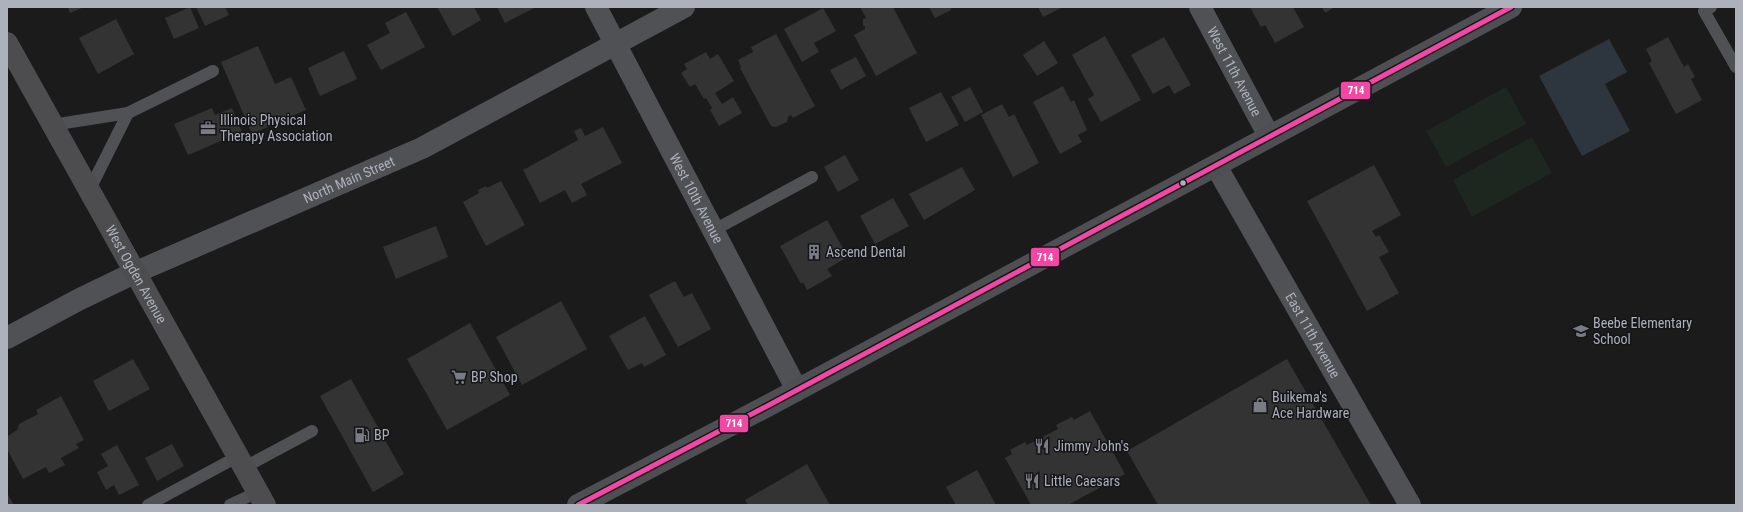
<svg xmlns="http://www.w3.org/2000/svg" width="1743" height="512" viewBox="0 0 1743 512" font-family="'Roboto Condensed',sans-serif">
	<rect width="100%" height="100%" fill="#1b1b1c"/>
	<!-- green -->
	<g fill="#1e2620">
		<path d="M1506,87l20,37 -80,43 -20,-36z"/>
		<path d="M1532,137l20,36 -80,44 -19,-37z"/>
	</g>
	<!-- water -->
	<path fill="#2d363f" d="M1609,39l18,33 -22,12 25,47 -48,25 -43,-80z"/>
	<!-- building -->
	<g fill="#333334">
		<path d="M68,7h16l-14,6z"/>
		<path d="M190,7l9,21 -25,11 -9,-21z"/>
		<path d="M196,7h29l4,8 -24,11z"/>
		<path d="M437,7h37l7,13 -28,16z"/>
		<path d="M497,7h39l-31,16z"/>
		<path d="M860,7h33l24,46 -41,23 -22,-41 11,-6v-3h-2v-7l3,-1z"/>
		<path d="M929,7h21l1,3 -16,8z"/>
		<path d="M1038,7h25l-20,10z"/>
		<path d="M1250,7h43l11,20 -29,16 -10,-18 -4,2z"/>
		<path d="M1322,7h13l-10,6z"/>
		<path d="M823,8l13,23 -22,12 5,9 -17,10 -18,-33z"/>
		<path d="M406,12l19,35 -44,23 -14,-25 23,-12 -5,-10z"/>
		<path d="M116,19l18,35 -36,20 -19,-36z"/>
		<path d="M776,34l39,72 -22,12 -2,-3 -3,2 -1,5 -11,5 -5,-1 -31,-58 1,-1 -3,-7 15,-8 -2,-5z"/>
		<path d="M1105,36l36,64 -40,22 -13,-23 6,-4 -22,-40z"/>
		<path d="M1164,37l27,48 -17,9 -5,-9 -16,9 -22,-39z"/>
		<path d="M1668,37l16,30 4,-3 7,13 -4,2 11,21 -26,14 -27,-51 3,-2 -6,-12z"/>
		<path d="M1044,41l14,22 -21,13 -14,-21z"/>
		<path d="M258,46l17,38 16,-7 15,33 -54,24 -31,-72z"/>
		<path d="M344,51l13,28 -37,17 -12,-28z"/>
		<path d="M706,52l4,7 8,-5 16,27 -19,12 7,11 11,-7 9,16 -23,13 -9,-16 2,-2 -6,-10 -2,1 -9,-15 -5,3 -9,-14 6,-4 -3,-5z"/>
		<path d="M856,57l10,19 -25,14 -11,-20z"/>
		<path d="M1063,86l8,16 3,-2 13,30 -9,5 4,7 -22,12 -27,-52z"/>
		<path d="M970,87l13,25 -18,10 -14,-25z"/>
		<path d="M941,92l18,33 -33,17 -17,-34z"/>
		<path d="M1002,104l7,13 5,-3 25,49 -26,14 -32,-62z"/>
		<path d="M212,108l3,7 17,-7 10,24 -54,23 -14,-31z"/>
		<path d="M603,127l19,36 -41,21 6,11 -15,8 -7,-13 -25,13 -17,-33 55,-30 -4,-9 7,-3 4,8z"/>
		<path d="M845,155l14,25 -21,12 -14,-25z"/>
		<path d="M1374,165l27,50 -29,16 4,6 3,-2 10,17 -10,5 20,36 -32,18 -60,-110z"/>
		<path d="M962,167l13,23 -51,30 -15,-26z"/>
		<path d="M501,181l24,44 -39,21 -23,-44 16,-9 -1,-3 8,-4 1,2z"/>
		<path d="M893,198l16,28 -34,18 -15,-28z"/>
		<path d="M827,220l21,37 -21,12 5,7 -25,14 -4,-8 -2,2 -21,-38z"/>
		<path d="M436,226l12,31 -52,22 -13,-32z"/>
		<path d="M675,281l9,16 8,-4 19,36 -33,18 -29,-52z"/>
		<path d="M561,301l26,48 -65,36 -26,-48z"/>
		<path d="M645,316l21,39 -22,12 -2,-4 -14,7 -19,-34z"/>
		<path d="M470,323l40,72 -63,35 -40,-71z"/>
		<path d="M133,359l17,30 -41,22 -16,-30z"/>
		<path d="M1287,359l84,146h-213l-31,-54z"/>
		<path d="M351,379l53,95 -31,18 -53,-96z"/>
		<path d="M61,396l23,44 -8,4 3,4 -18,10 4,7 -16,8 -3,-6 -23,12 -16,-30 1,-13 9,-6 2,-6 19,-10 -2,-4z"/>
		<path d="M1090,411l35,63 -57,31h-37l-26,-47 7,-4 -2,-4 15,-8 2,3 31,-16 -2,-4 16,-8 2,3z"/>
		<path d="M172,444l12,22 -27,15 -12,-23z"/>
		<path d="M117,445l22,40 -20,10 -5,-10 -8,5 -9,-18 11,-6 -7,-12z"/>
		<path d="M807,464l23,41h-82l-3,-5z"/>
		<path d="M977,470l19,35h-40l-10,-18z"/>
		<path d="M7,493l7,12h-7z"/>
	</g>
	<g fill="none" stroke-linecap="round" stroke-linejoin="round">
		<!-- service -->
		<g stroke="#4f5155" stroke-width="12">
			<path d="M1711,7l-7,4 32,56"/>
			<path d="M52,125l76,-12 85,-42"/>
			<path d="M89,191l39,-78"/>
			<path d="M714,230l98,-53"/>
			<path d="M243,468l69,-37"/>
			<path d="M148,505l89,-48"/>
			<path d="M230,505l28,-13"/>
		</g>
		<!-- minor -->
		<g stroke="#4f5155" stroke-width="22">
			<path id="s1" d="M596,7l201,383"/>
			<path id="s2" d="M1200,7l69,129"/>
			<path id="s3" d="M1216,166l194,339"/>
			<path id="s4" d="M7,338l73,-39 54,-26 288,-125 262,-141"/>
		</g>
		<!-- secondary -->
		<path stroke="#4e4f53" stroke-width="22" d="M578,505l193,-101 740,-397"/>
		<!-- primary -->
		<path stroke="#4d4d50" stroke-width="22" id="s5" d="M7,43l258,462"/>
		<!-- bus-1 casing -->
		<g stroke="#151518" stroke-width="8">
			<path id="bus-1" d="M578,505l193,-101 740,-397"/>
		</g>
		<!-- bus-1 -->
		<use href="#bus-1" stroke="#f346a5" stroke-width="5"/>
	</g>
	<!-- icons -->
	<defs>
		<g id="office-bare" transform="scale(1.2)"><path d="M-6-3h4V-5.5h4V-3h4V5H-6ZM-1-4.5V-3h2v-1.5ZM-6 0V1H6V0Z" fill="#797c84" stroke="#151518" stroke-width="2.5" paint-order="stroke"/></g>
		<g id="building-bare" transform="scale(1.2)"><path d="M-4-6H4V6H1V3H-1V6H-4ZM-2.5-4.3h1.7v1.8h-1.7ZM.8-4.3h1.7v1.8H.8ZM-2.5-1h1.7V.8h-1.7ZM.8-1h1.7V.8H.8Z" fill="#797c84" stroke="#151518" stroke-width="2.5" paint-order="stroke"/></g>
		<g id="school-bare" transform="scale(1.2)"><path d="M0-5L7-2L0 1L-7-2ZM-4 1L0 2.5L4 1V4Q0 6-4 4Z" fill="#797c84" stroke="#151518" stroke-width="2.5" paint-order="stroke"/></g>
		<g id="supermarket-bare" transform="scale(1.2)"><path d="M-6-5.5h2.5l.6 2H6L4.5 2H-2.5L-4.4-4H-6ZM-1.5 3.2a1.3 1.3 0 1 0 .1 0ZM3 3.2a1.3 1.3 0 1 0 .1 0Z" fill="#797c84" stroke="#151518" stroke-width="2.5" paint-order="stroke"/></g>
		<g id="shop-bare" transform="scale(1.2)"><path d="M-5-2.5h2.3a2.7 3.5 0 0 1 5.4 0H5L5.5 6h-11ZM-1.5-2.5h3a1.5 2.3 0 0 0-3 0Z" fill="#797c84" stroke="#151518" stroke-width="2.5" paint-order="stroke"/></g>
		<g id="fuel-bare" transform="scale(1.2)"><path d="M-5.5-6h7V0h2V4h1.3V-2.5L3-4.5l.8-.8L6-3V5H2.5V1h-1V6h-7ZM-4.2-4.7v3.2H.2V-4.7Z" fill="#797c84" stroke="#151518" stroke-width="2.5" paint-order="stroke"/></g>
		<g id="restaurant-bare" transform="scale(1.2)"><path d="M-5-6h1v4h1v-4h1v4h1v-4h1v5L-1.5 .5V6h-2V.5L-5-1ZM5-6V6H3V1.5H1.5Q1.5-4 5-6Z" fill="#797c84" stroke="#151518" stroke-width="2.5" paint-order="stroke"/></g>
	</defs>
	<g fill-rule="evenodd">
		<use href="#office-bare" x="208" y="128"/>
		<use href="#building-bare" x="814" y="252"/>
		<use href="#school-bare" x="1581" y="331"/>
		<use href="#supermarket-bare" x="459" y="377"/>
		<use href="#shop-bare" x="1260" y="405"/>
		<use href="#fuel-bare" x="362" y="435"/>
		<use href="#restaurant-bare" x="1042" y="446"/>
		<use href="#restaurant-bare" x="1032" y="481"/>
	</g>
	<!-- markers -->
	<circle fill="#acb1bc" stroke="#151518" stroke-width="1.5" cx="1183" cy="183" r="3.5"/>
	<g text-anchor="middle" stroke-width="3" stroke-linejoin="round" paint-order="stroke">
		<!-- street labels -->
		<g font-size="14" fill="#acb1bc" stroke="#151518">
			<text dy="5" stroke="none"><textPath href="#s2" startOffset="73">West 11th Avenue</textPath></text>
			<text dy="5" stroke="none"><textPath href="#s4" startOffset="377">North Main Street</textPath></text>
			<text dy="5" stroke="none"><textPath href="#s1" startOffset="216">West 10th Avenue</textPath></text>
			<text dy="5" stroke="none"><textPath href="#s5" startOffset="265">West Ogden Avenue</textPath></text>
			<text dy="5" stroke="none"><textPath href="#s3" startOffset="195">East 11th Avenue</textPath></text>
		</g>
		<!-- poi labels -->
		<g font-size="14" fill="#acb1bc" stroke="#151518" text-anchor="start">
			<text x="220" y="125">Illinois Physical<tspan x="220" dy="16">Therapy Association</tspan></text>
			<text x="826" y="257">Ascend Dental</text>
			<text x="1593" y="328">Beebe Elementary<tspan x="1593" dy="16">School</tspan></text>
			<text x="471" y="382">BP Shop</text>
			<text x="1272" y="402">Buikema's<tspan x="1272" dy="16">Ace Hardware</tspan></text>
			<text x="374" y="440">BP</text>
			<text x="1054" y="451">Jimmy John's</text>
			<text x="1044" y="486">Little Caesars</text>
		</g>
	</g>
	<g stroke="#151518" stroke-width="1.5">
		<rect x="1340" y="81" width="31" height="19" rx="4" fill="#f346a5"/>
		<rect x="1030" y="247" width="30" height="20" rx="4" fill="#f346a5"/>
		<rect x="719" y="414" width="30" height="19" rx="4" fill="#f346a5"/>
	</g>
	<g font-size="11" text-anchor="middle" font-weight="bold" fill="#fff">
		<text x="1356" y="94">714</text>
		<text x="1045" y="261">714</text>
		<text x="734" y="427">714</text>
	</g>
	<!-- border -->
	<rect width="1743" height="512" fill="none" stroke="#acb1bc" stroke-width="16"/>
</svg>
